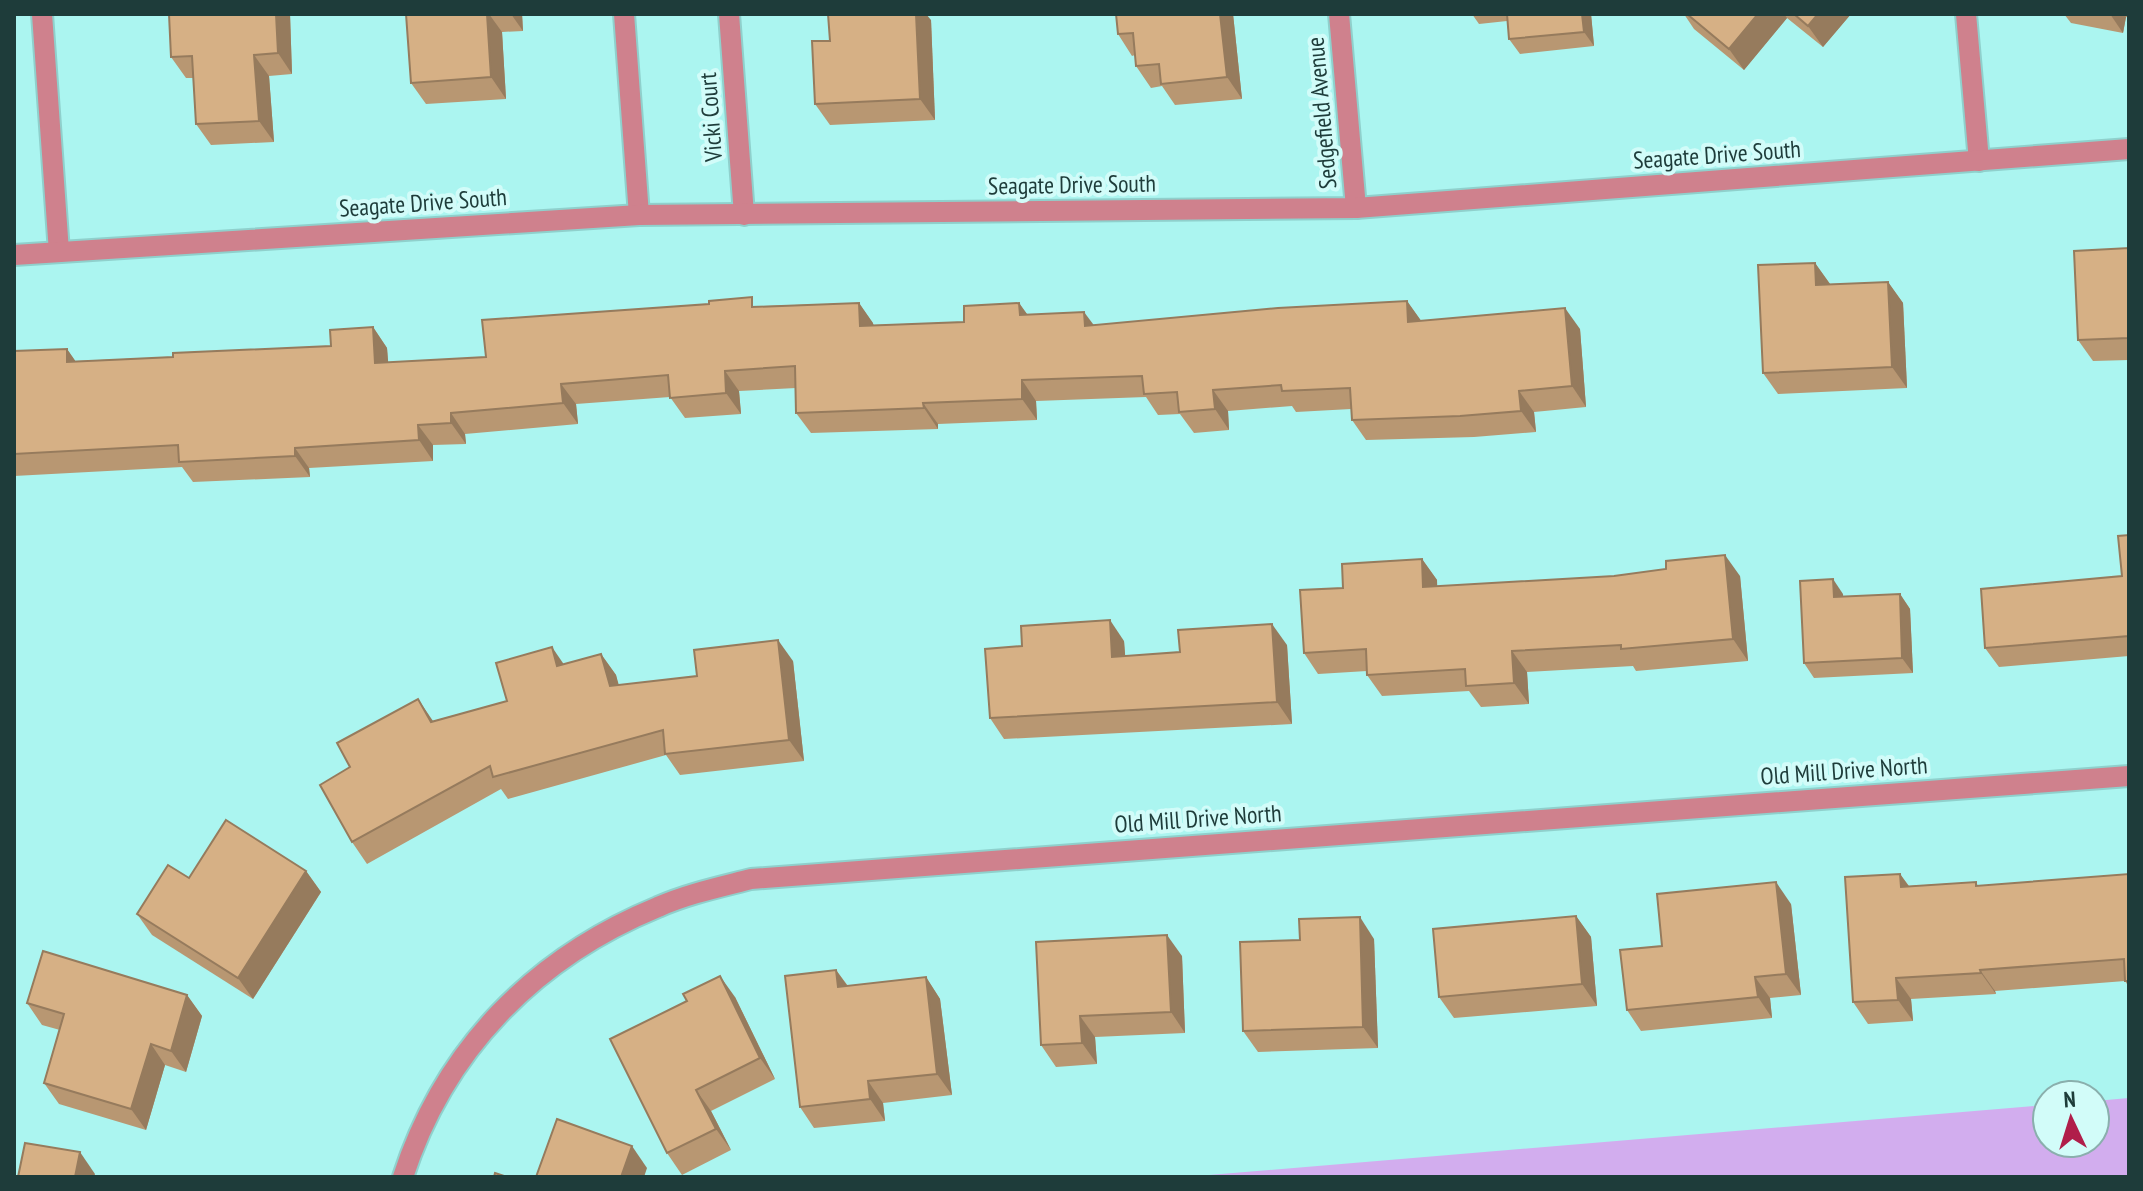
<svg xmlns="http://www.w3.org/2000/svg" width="2143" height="1191" viewBox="0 0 2143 1191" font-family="'PT Sans Narrow',sans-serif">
	<rect width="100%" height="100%" fill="#abf5f0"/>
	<!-- green -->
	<path fill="#d2adee" d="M2129,1098v79h-944l862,-72v38h48v-42z"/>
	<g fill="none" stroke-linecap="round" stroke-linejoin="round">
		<!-- minor casing -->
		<g stroke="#8fd0cc" stroke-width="24">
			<g id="minor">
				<path d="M42,14l17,238"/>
				<path d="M624,14l15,201"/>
				<path d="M729,14l15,201"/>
				<path d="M1339,14l17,194"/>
				<path d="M1966,14l13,147"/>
				<path d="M14,255l625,-40 717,-7 773,-59"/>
				<path d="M403,1177c41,-127 131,-219 255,-270 29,-13 62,-20 93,-28l1378,-103"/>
			</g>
		</g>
		<!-- minor -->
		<use href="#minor" stroke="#cf818d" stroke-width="20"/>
	</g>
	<!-- wall -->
	<g fill="#b89772">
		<path d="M290,14l2,60 -23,2 5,66 -63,3 -15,-21 -3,-46h-7l-15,-21z"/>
		<path d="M406,14h116l1,17 -21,1 4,67 -80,5 -15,-21z"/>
		<path d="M1233,14l9,85 -67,6 -13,-19 -11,2 -15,-22 -1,-11 -3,1 -14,-22z"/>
		<path d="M1472,14h119l3,32 -74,8 -11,-15 -2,-18 -28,3z"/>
		<path d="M1684,14h167l-28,33 -36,-29 -43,52 -50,-41z"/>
		<path d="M2064,14h65v4l-3,-1 -3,16 -52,-10z"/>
		<path d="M931,20l4,100 -105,5 -15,-21 15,-63z"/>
		<path d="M2129,248v112l-36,1 -15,-21z"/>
		<path d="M1815,263l15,21 58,-2 15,21 4,85 -129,6 -15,-21z"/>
		<path d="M1407,301l14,20 159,8 6,78 -52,5 2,20 -62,5 -108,3 -14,-20 -1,-11 -55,3 -4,-6 -64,5 1,19 -35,3 -14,-19 -22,1 -12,-18 -110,4 1,19 -99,4v5l-127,4 -15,-20v-25l-57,3 2,23 -56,4 -15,-21 -94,7 2,20 -113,10 1,10 -33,1v16l-124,7 1,9 -117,5 -11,-15 -168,9v-125l53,-2 8,12 98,-4 158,-11 42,-19 14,21 1,15 98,-6 272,-51 101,-3 15,22 90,-3 55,-19 8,11 67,11z"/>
		<path d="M2129,535v121l-130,11 -14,-19 137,-72z"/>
		<path d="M1422,559l15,21v6l303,-10 8,85 -112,10 -3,-5 -106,6 2,32 -48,3 -12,-16 -87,5 -15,-21v-4l-49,3 -14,-21 39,-65z"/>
		<path d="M1843,594v3l57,-3 10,15 3,64 -99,5 -10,-15z"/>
		<path d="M1124,641l1,15 162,-11 5,79 -288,15 -14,-21z"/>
		<path d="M601,654l15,21 2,10 79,-9 96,-15 11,100 -124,14 -14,-20 -158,44 -7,-10 -134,75 -15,-22 81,-121 74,-20 57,-37z"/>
		<path d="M306,871l15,21 -68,107 -101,-64 -15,-21 52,-36z"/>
		<path d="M1900,874l9,12 67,-4 2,4 151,-12v113l-4,-6 -130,10 1,3 -85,5 2,22 -45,3 -15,-22z"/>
		<path d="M1791,904l10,91 -31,3 2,20 -131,13 -14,-21 35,-64z"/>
		<path d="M1576,916l15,21 6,69 -143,12 -15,-21z"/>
		<path d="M1374,939l4,109 -120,4 -15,-21z"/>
		<path d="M1036,942l146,14 3,77 -90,4 2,27 -41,3 -15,-22z"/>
		<path d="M836,970l12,16 78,-9 14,22 12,96 -69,8 2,18 -71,7 -14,-21z"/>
		<path d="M187,995l15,21 -16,56 -21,-7 -19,65 -87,-26 -15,-21 16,-53 -18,-5 -15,-22z"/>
		<path d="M735,997l40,82 -64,32 20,39 -49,25 -15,-22z"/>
	</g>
	<!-- shaded-wall -->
	<g fill="#967b5d">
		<path d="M276,14h14l2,60 -14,-21z"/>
		<path d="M487,14h2l13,18 4,67 -15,-22z"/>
		<path d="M511,14h11l1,17z"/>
		<path d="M916,14h10l5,6 4,100 -15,-21z"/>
		<path d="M1220,14h13l9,85 -15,-22z"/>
		<path d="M1582,14h9l3,32 -10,-14z"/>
		<path d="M1758,14h26l3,4 -43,52 -15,-21z"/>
		<path d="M1818,14h33l-28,33 -15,-21z"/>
		<path d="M2110,14h14l2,3 -3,16z"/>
		<path d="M254,55l15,21 5,66 -15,-21z"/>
		<path d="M1815,263l15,21 -14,1z"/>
		<path d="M1888,282l15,21 4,85 -15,-21z"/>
		<path d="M1407,301l15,21h-14z"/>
		<path d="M859,303l14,20 1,24 -14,-21z"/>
		<path d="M1019,303l15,21 -14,-9z"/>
		<path d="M1565,308l15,21 6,78 -14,-21z"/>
		<path d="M1084,312l15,20 -14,-6z"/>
		<path d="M373,327l14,21 3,36 -15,-21z"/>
		<path d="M67,349l14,20 -14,-7z"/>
		<path d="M725,371l14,20 2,23 -15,-21z"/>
		<path d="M1022,380l14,21 1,19 -15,-21z"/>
		<path d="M561,384l15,20 2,20 -15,-21z"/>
		<path d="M1213,390l15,21 1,19 -14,-21z"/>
		<path d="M1519,391l15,21 2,20 -15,-21z"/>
		<path d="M923,403l15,21v5l-14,-21z"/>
		<path d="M451,413l14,21 1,10 -15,-21z"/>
		<path d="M418,425l15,20v16l-14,-21z"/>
		<path d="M295,448l14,20 1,9 -15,-21z"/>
		<path d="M1725,555l15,21 8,85 -15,-22z"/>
		<path d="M1422,559l15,21 1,28 -15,-21z"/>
		<path d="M1833,579l10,15 1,18 -10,-15z"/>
		<path d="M1900,594l10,15 3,64 -11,-15z"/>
		<path d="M1110,620l14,21 3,37 -15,-21z"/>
		<path d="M1272,624l15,21 5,79 -15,-22z"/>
		<path d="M778,640l15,21 11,100 -15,-21z"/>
		<path d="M552,647l15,22 -10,-3z"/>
		<path d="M1512,651l15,21 2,32 -15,-21z"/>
		<path d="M601,654l15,21 9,32 -15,-21z"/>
		<path d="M418,699l15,22 -2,1z"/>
		<path d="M306,871l15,21 -68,107 -15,-21z"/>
		<path d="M1900,874l15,21 -14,-8z"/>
		<path d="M1776,882l15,22 10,91 -15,-21z"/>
		<path d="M1576,916l15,21 6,69 -15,-22z"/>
		<path d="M1360,917l14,22 4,109 -15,-21z"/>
		<path d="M1167,935l15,21 3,77 -14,-21z"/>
		<path d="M836,970l15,21 -13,-4z"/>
		<path d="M1980,970l15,21 1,3 -15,-21z"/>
		<path d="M720,976l15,21 40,82 -15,-21z"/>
		<path d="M926,977l14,22 12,96 -15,-21z"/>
		<path d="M1755,977l15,21 2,20 -14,-21z"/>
		<path d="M1896,978l15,21 2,22 -15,-21z"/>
		<path d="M187,995l15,21 -16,56 -15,-21z"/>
		<path d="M1080,1016l15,21 2,27 -15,-21z"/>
		<path d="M151,1044l14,21 -19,65 -15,-21z"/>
		<path d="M868,1081l15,22 2,18 -15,-22z"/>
		<path d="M696,1090l15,21 20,39 -15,-21z"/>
		<path d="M632,1146l15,22 -3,9h-23z"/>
		<path d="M80,1152l15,22 -1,3h-19z"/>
	</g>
	<!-- building -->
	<g fill="#d6b085" stroke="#967b5d" stroke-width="2">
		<path d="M169,14h107l2,39 -24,2 5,66 -63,3 -4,-68 -21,1z"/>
		<path d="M406,14h81l4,63 -80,6z"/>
		<path d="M828,14h88l4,85 -105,5 -3,-63h18z"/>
		<path d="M1116,14h104l7,63 -66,7 -2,-20 -23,2 -3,-33 -15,1z"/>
		<path d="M1507,14h75l2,18 -75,7z"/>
		<path d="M1687,14h71l-29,35z"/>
		<path d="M1794,14h24l-10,12z"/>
		<path d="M2129,248v90l-51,2 -4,-89z"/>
		<path d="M1815,263l1,22 72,-3 4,85 -129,6 -5,-108z"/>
		<path d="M752,297v10l107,-4 1,23 104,-4v-16l55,-3 1,12 64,-3 1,14 193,-18 129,-7 1,21 157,-14 7,78 -53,5 2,20 -61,5 -108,4 -2,-32 -68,3 -1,-6 -68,5 2,19 -36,3 -2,-20 -33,2 -2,-18 -120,4v19l-99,4 1,5 -128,5 -1,-47 -70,5 1,22 -56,5 -2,-23 -107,9 2,19 -112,10v10l-33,2 1,15 -124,8v8l-116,6 -1,-17 -164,9v-103l53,-2v13l106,-5v-4l158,-7 -1,-16 43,-3 2,36 111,-6 -4,-37 227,-16v-3z"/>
		<path d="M2129,535v101l-144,12 -4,-59 141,-13 -4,-40z"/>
		<path d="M1725,555l8,84 -112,10v-4l-109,6 2,32 -48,3 -1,-17 -98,6 -1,-26 -62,4 -4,-63 43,-2 -1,-24 80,-5 1,28 191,-11 52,-7v-8z"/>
		<path d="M1833,579l1,18 66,-3 2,64 -98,5 -4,-82z"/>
		<path d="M1110,620l2,37 68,-5 -2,-22 94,-6 5,78 -287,16 -5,-69 37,-3 -1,-20z"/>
		<path d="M778,640l11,100 -124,14 -2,-24 -170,47 -3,-11 -138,76 -32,-57 30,-18 -13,-24 81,-44 13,23 76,-21 -11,-38 56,-16 5,19 44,-12 9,32 87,-10 -3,-26z"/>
		<path d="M226,820l80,51 -68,107 -101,-64 31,-49 21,13z"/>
		<path d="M1900,874l1,13 75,-5v4l153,-12v107h-4l-1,-22 -144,11 1,3 -85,5 2,22 -45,2 -8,-125z"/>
		<path d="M1776,882l10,92 -31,3 3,20 -131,13 -7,-60 42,-4 -5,-52z"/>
		<path d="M1576,916l6,68 -143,13 -6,-68z"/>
		<path d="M1360,917l3,110 -120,4 -3,-89 60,-2 -1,-21z"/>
		<path d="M1167,935l4,77 -91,4 2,27 -41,2 -5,-103z"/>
		<path d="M43,951l144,44 -16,56 -20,-7 -20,65 -87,-26 20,-69 -37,-11z"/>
		<path d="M836,970l2,17 88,-10 11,97 -69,7 2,18 -70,8 -15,-131z"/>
		<path d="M720,976l40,82 -64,32 20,39 -49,24 -57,-114 77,-38 -4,-7z"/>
		<path d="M557,1119l75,27 -11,31h-85z"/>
		<path d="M25,1143l55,9 -5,25h-57z"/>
		<path d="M495,1173l12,4h-13z"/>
	</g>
	<g text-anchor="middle" stroke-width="8" stroke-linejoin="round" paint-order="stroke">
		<!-- street labels -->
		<g font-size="24" fill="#1e3c3a" stroke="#d2fcf9">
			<text transform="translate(1322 113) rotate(-95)" y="8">Sedgefield Avenue</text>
			<text transform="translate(711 117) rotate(-94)" y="8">Vicki Court</text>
			<text transform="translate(1717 155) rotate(-4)" y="8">Seagate Drive South</text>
			<text transform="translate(1072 185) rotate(-1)" y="8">Seagate Drive South</text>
			<text transform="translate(423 203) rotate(-4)" y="8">Seagate Drive South</text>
			<text transform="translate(1844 771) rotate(-4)" y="8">Old Mill Drive North</text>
			<text transform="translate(1198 819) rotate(-4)" y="8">Old Mill Drive North</text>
		</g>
	</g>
	<!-- border -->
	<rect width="2143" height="1191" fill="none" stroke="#1e3c3a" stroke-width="32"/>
	<!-- north arrow -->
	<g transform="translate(2071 1119) rotate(356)"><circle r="38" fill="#d2fcf9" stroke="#8aafad" stroke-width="2"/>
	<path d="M0-6L14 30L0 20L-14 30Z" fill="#b01e4a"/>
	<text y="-12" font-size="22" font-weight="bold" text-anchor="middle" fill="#1e3c3a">N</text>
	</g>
</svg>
